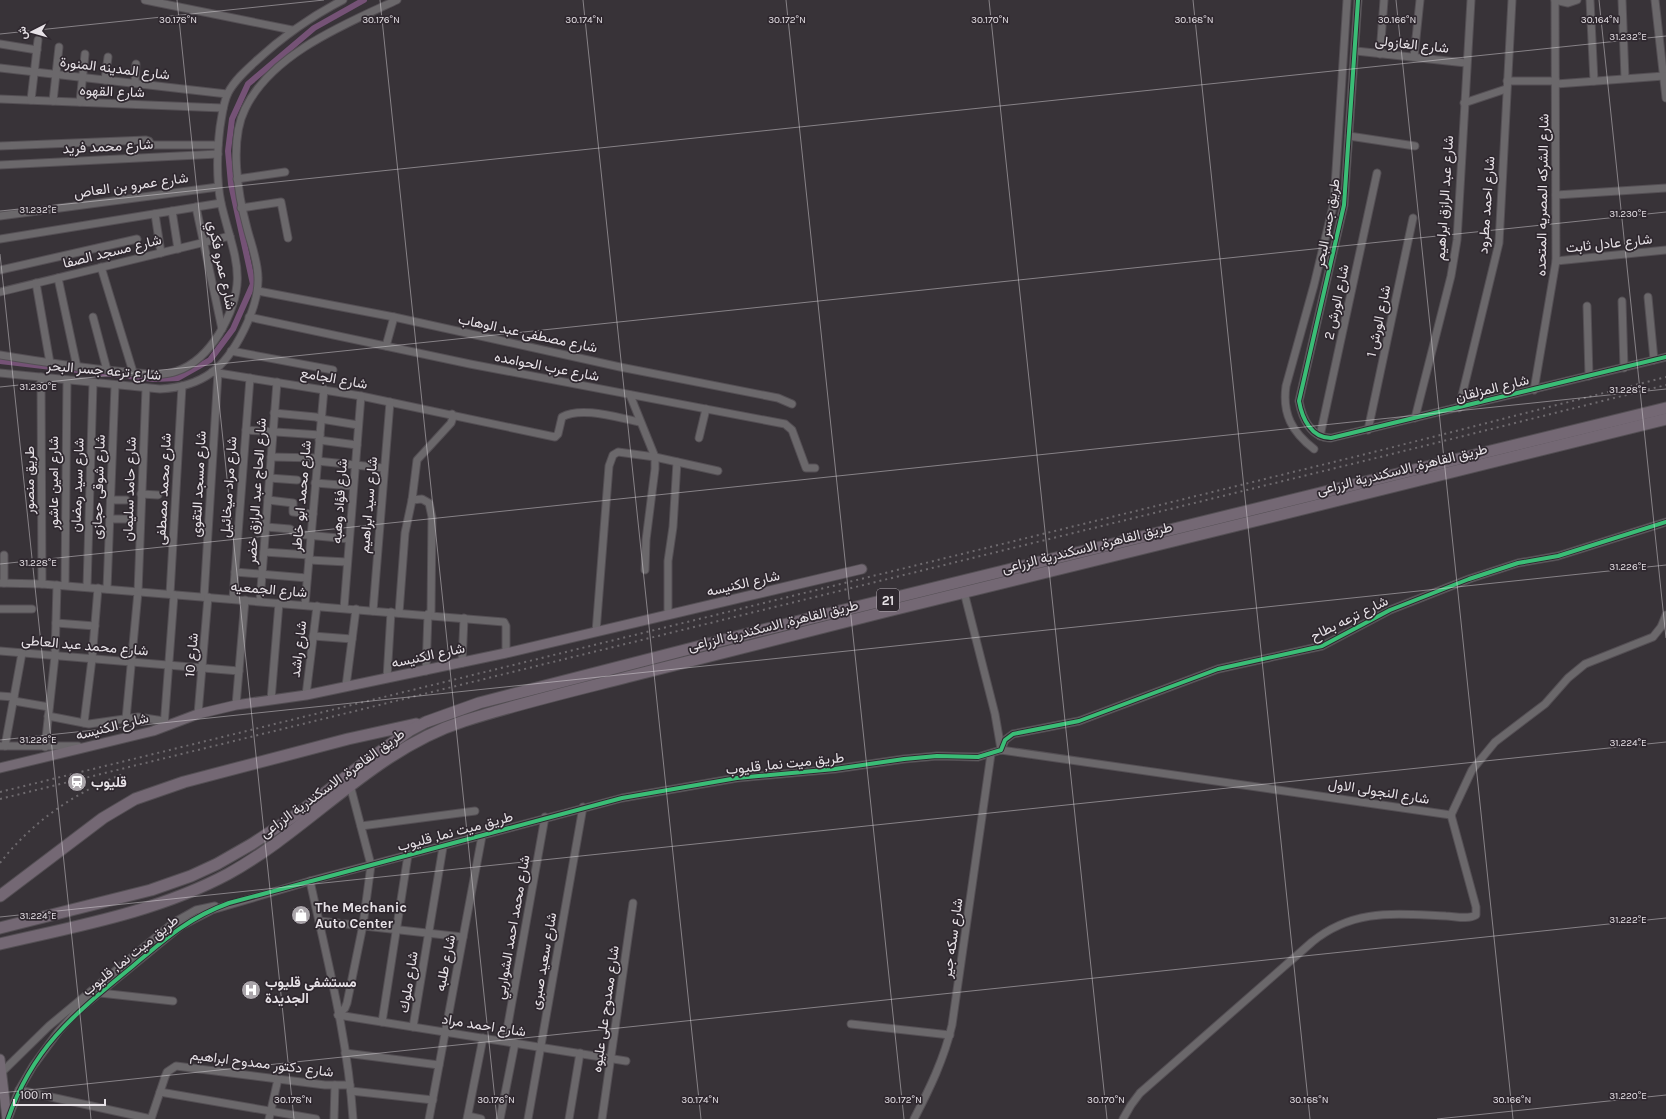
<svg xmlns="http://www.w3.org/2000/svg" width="1666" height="1119" viewBox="0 0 1666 1119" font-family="Karla,Vazirmatn,sans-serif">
	<rect width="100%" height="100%" fill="#383338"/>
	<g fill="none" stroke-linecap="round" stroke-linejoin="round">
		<!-- canal -->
		<path stroke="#755276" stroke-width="6" d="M0,361l154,18 24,-1 32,-18 23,-31 20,-45 -22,-100 -3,-33 4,-32 16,-35 66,-56 50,-28"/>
		<!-- minor casing -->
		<g stroke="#544f54" stroke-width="9">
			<g id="minor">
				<path d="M145,0l147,30"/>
				<path d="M1358,0l-14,205 -45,196c3,17 12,37 32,37l335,-81"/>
				<path d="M1555,0l13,3 9,-3"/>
				<path d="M1590,0l4,81"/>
				<path d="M1622,0l3,78"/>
				<path d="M1655,0l11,98"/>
				<path d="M0,44l37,6"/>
				<path d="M1356,51l110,12"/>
				<path d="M1380,54l4,-54"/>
				<path d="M1414,57l6,-57"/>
				<path d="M0,68l227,26"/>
				<path d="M105,80l3,-23"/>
				<path d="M1507,81h49"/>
				<path d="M135,83l1,-19"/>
				<path d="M1556,84l108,-8"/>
				<path d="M0,99l223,9"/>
				<path d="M31,100l7,-60"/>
				<path d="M53,101l6,-54"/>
				<path d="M80,102l5,-48"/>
				<path d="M1464,103l42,-14"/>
				<path d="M1349,136l66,10"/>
				<path d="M0,146l146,-6 3,1 2,4h67"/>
				<path d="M0,165l218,-11"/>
				<path d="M237,179l48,-7"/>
				<path d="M1556,195l110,-7"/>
				<path d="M196,207l26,122"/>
				<path d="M241,208l40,-6 7,36"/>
				<path d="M172,211l6,38"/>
				<path d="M155,214l6,39"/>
				<path d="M0,216l218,-29"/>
				<path d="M0,239l221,-36"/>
				<path d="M1556,261l110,-11"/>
				<path d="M101,267l32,105"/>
				<path d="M0,270l137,-31"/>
				<path d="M58,278l19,89"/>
				<path d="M36,283l14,80"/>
				<path d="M258,291l136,26 226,50 158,31 14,6"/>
				<path d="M0,292l230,-56"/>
				<path d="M1648,297l6,63"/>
				<path d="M1622,301l2,67"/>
				<path d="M1587,306l2,70"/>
				<path d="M93,317l14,53"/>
				<path d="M249,317l221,47 315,60 7,6 14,38h9"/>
				<path d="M386,346l8,-29"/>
				<path d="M231,351l102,19"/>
				<path d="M0,355c42,7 84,13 126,17 17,1 35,5 51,-1 18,-6 32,-21 42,-37 32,-54 15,-76 2,-131 -5,-25 -4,-51 -1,-76 2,-11 3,-24 8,-34 6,-12 17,-22 27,-31 27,-25 55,-45 88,-62"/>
				<path d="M212,372l149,24 194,41 3,-3 4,-17c20,-11 56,1 78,5"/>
				<path d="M0,373l160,16c18,-1 36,-5 51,-16 24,-17 48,-66 47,-95 0,-17 -7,-34 -11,-50 -9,-33 -18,-87 -2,-119 26,-55 100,-85 152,-109"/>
				<path d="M41,377l1,207"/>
				<path d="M1534,390l22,-129 -1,-261"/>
				<path d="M630,395l25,62v12l-9,71 -1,30"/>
				<path d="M1459,408l40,-165 13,-243"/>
				<path d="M274,413l42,4 5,2 37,6"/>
				<path d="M1415,418l36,-142 6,-36 14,-240"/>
				<path d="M246,430l74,5"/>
				<path d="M1368,430l45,-212"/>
				<path d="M1320,436l57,-263"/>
				<path d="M699,438l7,-29"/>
				<path d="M319,440l38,5"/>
				<path d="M1314,449c-22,-17 -32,-35 -28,-63l28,-101 20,-83 13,-202"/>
				<path d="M271,457l47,1"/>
				<path d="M317,461l67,7"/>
				<path d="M269,478l28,2"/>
				<path d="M315,483l38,3"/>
				<path d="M141,494l17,1"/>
				<path d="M111,500h15"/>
				<path d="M268,500l25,3v9l20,2"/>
				<path d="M412,500l10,-1 7,4 3,14 -1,98"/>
				<path d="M110,519h16"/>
				<path d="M266,527l24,2 6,5 53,5"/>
				<path d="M264,552l45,3"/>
				<path d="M309,560l38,2"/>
				<path d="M235,572l72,6"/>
				<path d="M0,583l42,1 462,38 2,4v27"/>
				<path d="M4,583v-28"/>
				<path d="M65,585l2,-205"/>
				<path d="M87,587l6,-204"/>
				<path d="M107,589l8,-203"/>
				<path d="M964,592l31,122 6,35"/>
				<path d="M170,594l12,-208"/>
				<path d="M204,597l14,-224"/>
				<path d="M233,599l17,-221"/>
				<path d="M260,601l17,-219"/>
				<path d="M305,605l19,-216"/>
				<path d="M344,608l17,-212"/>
				<path d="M0,609h32"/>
				<path d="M373,611l17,-209"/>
				<path d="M399,613l6,-80 7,-33 5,-40 34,-37 2,-6 -1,-3"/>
				<path d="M668,615v-54l5,-34 4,-65"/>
				<path d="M56,623l39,3"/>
				<path d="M596,632l13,-166 4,-11 5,-3 37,5 63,14"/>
				<path d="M313,636l39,3"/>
				<path d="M0,651l239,20"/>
				<path d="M462,663l2,-45"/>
				<path d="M426,671l2,-57"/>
				<path d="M387,678l4,-66"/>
				<path d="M346,686l10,-77"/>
				<path d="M306,695l11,-89"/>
				<path d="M0,696l14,1"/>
				<path d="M271,700l8,-97"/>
				<path d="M14,701l35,6"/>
				<path d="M236,705l9,-105"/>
				<path d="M198,714l10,-117"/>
				<path d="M48,716l41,8 49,-7 26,4"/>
				<path d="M126,719l12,-127 8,-204"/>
				<path d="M84,723l8,-64 6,-71"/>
				<path d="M164,727l10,-132"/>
				<path d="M0,746h78"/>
				<path d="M5,746l17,-93"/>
				<path d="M45,747l10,-91 2,-71"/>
				<path d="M1001,750l4,-10 8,-6 66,-13 139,-52 104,-23 68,-36 79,-31 49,-16 40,-7 108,-34"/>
				<path d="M1001,750l450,65"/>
				<path d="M1451,815l21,-45 23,-28 50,-38 23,-26 17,-14 68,-27 8,-10 5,-12"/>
				<path d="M361,826l114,-15"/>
				<path d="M310,881c17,78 38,158 43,238"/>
				<path d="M319,921l144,16"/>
				<path d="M100,993l73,8"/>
				<path d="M338,1015l288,46"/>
				<path d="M338,1015l7,-7 2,-5 16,-78 8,-60 -21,-80"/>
				<path d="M382,1022l26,-167"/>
				<path d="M851,1024l99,11"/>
				<path d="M413,1027l30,-180"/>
				<path d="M505,1041l40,-224"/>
				<path d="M345,1053l94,12"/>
				<path d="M2,1072l47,-46 124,-103 23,-13 19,-4"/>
				<path d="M19,1090l132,29 14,-42 2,-5 9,-6 149,19h25"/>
				<path d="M351,1091l82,9"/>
				<path d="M160,1092l156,27"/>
				<path d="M468,1116l13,3"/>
				<path d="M8,1119l11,-29 14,-24 25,-34 17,-19 106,-87 31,-16 98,-29 312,-83 115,-20 98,-9 69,-10 33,-3 41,1 23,-7"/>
				<path d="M269,1119l9,-40"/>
				<path d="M334,1119l1,-34"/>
				<path d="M429,1119l53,-283"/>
				<path d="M467,1119l16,-81"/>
				<path d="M500,1119l15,-76"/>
				<path d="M528,1119l55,-312"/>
				<path d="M569,1119l11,-66"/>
				<path d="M602,1119l31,-216"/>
				<path d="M914,1119c16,-31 30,-60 38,-94l39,-271"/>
				<path d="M1123,1119l8,-14 9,-12 172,-151c42,-34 83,-28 134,-26 8,0 22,4 30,-1v-8l-25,-92"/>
			</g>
		</g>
		<!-- major casing -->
		<g stroke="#544f54" stroke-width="11">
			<g id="major">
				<path d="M0,768l153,-37 45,-17 38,-9 70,-10 200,-42 356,-84"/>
				<path d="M0,1059l7,60"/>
			</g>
		</g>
		<!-- highway casing -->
		<g stroke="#544f54" stroke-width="13">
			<g id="highway">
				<path d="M0,896l103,-78 32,-19 49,-17 164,-43 68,-15"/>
				<path d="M0,928l151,-38 40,-14 26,-12 35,-20 44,-29 64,-49 49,-35 17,-9 53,-19 276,-71 911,-224"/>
				<path d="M0,944c77,-18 157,-32 228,-70 82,-45 145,-124 236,-153 53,-17 108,-30 163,-44 85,-22 171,-43 257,-65 261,-64 521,-128 782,-193"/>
			</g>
		</g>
		<!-- minor -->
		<use href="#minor" stroke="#6b686b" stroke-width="7"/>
		<!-- major -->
		<use href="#major" stroke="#746a74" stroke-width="9"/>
		<!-- highway -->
		<use href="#highway" stroke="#746874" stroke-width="11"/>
		<!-- rail -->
		<g stroke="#6e6a6e" stroke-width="2" stroke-dasharray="2 4" stroke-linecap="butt">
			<path d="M0,792l1370,-339 296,-76"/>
			<path d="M0,799l1372,-340 294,-74"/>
			<path d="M0,863c31,-40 75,-71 123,-89"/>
		</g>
		<!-- cycleway casing -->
		<g stroke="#2f282f" stroke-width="6">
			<g id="cycleway">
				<path d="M1358,0l-14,205 -45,196c3,17 12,37 32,37l335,-81"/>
				<path d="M8,1119c25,-73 68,-106 125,-153 32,-27 55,-48 96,-63l393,-105 115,-20 98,-9 69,-10 33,-3 41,1 23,-7 4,-10 8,-6 66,-13 139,-52 104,-23 68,-36 79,-31 49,-16 40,-7 108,-34"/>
			</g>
		</g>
		<!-- cycleway -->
		<use href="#cycleway" stroke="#3abd76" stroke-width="4"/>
	</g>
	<!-- ticks -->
	<path fill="none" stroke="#e7e2e7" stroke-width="1" stroke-opacity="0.45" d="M177,0l117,1119M380,0l117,1119M583,0l118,1119M786,0l118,1119M989,0l118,1119M1193,0l117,1119M1396,0l117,1119M1599,0l67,638M0,34l324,-34M0,211l1666,-175M0,254l91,865M0,387l1666,-175M0,564l1666,-175M0,740l1666,-175M0,917l1666,-175M0,1093l1666,-175M1437,1119l229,-24"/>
	<!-- icons -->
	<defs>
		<g id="station-disc" transform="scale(1)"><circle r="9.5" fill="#aaa5aa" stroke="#2f282f"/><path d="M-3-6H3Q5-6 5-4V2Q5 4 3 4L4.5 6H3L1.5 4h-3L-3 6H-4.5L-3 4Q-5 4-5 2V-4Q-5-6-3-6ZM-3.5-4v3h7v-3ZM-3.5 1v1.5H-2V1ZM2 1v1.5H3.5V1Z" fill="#fff"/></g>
		<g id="shop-disc" transform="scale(1)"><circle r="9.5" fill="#aaa5aa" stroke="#2f282f"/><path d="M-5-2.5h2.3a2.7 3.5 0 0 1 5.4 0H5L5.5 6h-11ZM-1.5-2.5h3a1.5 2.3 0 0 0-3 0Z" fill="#fff"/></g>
		<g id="hospital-disc" transform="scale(1)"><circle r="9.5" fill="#aaa5aa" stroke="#2f282f"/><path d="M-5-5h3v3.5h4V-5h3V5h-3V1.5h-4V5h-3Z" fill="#fff"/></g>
	</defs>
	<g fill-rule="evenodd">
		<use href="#station-disc" x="77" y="782"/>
		<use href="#shop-disc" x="301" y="915"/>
		<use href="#hospital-disc" x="251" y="990"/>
	</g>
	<g text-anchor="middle" stroke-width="3.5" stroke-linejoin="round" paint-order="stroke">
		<!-- shield labels -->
		<rect fill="#2f282f" stroke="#b0aab0" stroke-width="1" x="877" y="589" width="22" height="22" rx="3"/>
		<g font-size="13" font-weight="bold" fill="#e7e2e7">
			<text x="888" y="605">21</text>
		</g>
		<!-- street labels -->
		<g font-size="14" fill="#e7e2e7" stroke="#2f282f">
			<text transform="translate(1412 44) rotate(6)" y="5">شارع الغازولى</text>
			<text transform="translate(115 68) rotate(7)" y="5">شارع المدينه المنورة</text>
			<text transform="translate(112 91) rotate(2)" y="5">شارع القهوه</text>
			<text transform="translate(108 146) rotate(-3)" y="5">شارع محمد فريد</text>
			<text transform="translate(131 185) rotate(-8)" y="5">شارع عمرو بن العاص</text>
			<text transform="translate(1542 195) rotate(-89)" y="5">شارع الشركه المصريه المتحده</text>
			<text transform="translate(1444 198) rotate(-86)" y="5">شارع عبد الرازق ابراهيم</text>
			<text transform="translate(1486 205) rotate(-86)" y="5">شارع احمد مطرود</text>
			<text transform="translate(1327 223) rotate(-80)" y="5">طريق جسر البحر</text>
			<text transform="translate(1609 243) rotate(-6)" y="5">شارع عادل ثابت</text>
			<text transform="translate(112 251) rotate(-14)" y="5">شارع مسجد الصفا</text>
			<text transform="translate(222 265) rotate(78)" y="5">شارع عمرو فكري</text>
			<text transform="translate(1336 302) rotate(-78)" y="5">شارع الورش 2</text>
			<text transform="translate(1378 321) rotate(-78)" y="5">شارع الورش 1</text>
			<text transform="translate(528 333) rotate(12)" y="5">شارع مصطفى عبد الوهاب</text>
			<text transform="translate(547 366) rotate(11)" y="5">شارع عرب الحوامده</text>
			<text transform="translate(104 370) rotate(5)" y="5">شارع ترعه جسر البحر</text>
			<text transform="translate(334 378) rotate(10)" y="5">شارع الجامع</text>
			<text transform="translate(1492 388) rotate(-14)" y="5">شارع المزلقان</text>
			<text transform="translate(1402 469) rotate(-14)" y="5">طريق القاهرة, الاسكندرية الزراعى</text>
			<text transform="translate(29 480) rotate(-90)" y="5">طريق منصور</text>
			<text transform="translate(53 483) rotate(-90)" y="5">شارع امين عاشور</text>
			<text transform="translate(198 484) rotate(-87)" y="5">شارع مسجد التقوى</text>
			<text transform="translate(77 485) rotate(-88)" y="5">شارع سيد رمضان</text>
			<text transform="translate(98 487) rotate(-88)" y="5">شارع شوقى حجازى</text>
			<text transform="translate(228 487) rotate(-86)" y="5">شارع مراد ميخائيل</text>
			<text transform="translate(129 489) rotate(-88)" y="5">شارع حامد سليمان</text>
			<text transform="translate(163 489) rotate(-87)" y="5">شارع محمد مصطفى</text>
			<text transform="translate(256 491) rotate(-86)" y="5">شارع الحاج عبد الرازق خضر</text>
			<text transform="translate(301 496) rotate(-85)" y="5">شارع محمد ابو خاطر</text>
			<text transform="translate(339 501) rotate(-86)" y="5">شارع فؤاد وهبه</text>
			<text transform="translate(368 505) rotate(-85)" y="5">شارع سيد ابراهيم</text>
			<text transform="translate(1087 547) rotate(-14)" y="5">طريق القاهرة, الاسكندرية الزراعى</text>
			<text transform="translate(743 583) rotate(-13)" y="5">شارع الكنيسه</text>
			<text transform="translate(269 589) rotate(5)" y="5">شارع الجمعيه</text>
			<text transform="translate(1349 618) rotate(-26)" y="5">شارع ترعه بطاح</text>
			<text transform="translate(773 625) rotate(-14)" y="5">طريق القاهرة, الاسكندرية الزراعى</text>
			<text transform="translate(85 645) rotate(5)" y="5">شارع محمد عبد العاطى</text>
			<text transform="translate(298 649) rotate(-83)" y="5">شارع راشد</text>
			<text transform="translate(191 655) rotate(-85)" y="5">شارع 10</text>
			<text transform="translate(428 655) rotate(-12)" y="5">شارع الكنيسه</text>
			<text transform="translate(112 726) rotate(-14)" y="5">شارع الكنيسه</text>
			<text transform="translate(785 763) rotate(-6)" y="5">طريق ميت نما, قليوب</text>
			<text transform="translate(332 783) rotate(-36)" y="5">طريق القاهرة, الاسكندرية الزراعى</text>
			<text transform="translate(1379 791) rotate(9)" y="5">شارع النجولى الاول</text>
			<text transform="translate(455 831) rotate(-15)" y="5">طريق ميت نما, قليوب</text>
			<text transform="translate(512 927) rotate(-80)" y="5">شارع محمد احمد الشواربي</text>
			<text transform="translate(952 938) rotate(-82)" y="5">شارع سكه جير</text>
			<text transform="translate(130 955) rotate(-39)" y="5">طريق ميت نما, قليوب</text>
			<text transform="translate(543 961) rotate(-80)" y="5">شارع سعيد صبرى</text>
			<text transform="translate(445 963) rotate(-79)" y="5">شارع طلبه</text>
			<text transform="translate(408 982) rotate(-81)" y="5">شارع ملوك</text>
			<text transform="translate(605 1009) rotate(-82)" y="5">شارع ممدوح على عليوه</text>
			<text transform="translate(484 1025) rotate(9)" y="5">شارع احمد مراد</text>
			<text transform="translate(262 1063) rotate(7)" y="5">شارع دكتور ممدوح ابراهيم</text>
		</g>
		<!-- poi labels -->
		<g font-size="14" font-weight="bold" fill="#e7e2e7" stroke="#2f282f" text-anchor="start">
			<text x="91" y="787">قليوب</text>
			<text x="315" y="912">The Mechanic<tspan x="315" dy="16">Auto Center</tspan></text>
			<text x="265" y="987">مستشفى قليوب<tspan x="265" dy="16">الجديدة</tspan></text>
		</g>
	</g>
	<g font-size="10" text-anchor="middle" fill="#e7e2e7" stroke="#2f282f" stroke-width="3.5" stroke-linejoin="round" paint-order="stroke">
		<text x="178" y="23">30.178°N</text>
		<text x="381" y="23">30.176°N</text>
		<text x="584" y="23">30.174°N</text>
		<text x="787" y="23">30.172°N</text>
		<text x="990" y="23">30.170°N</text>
		<text x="1194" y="23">30.168°N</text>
		<text x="1397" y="23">30.166°N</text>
		<text x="1600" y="23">30.164°N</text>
		<text x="1628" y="40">31.232°E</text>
		<text x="38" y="213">31.232°E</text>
		<text x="1628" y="217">31.230°E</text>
		<text x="38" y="390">31.230°E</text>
		<text x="1628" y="393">31.228°E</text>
		<text x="38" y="566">31.228°E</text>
		<text x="1628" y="570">31.226°E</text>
		<text x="38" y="743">31.226°E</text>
		<text x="1628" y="746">31.224°E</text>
		<text x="38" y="919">31.224°E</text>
		<text x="1628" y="923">31.222°E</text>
		<text x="1628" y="1099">31.220°E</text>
		<text x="293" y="1103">30.178°N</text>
		<text x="496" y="1103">30.176°N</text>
		<text x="700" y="1103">30.174°N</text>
		<text x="903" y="1103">30.172°N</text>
		<text x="1106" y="1103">30.170°N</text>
		<text x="1309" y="1103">30.168°N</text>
		<text x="1512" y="1103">30.166°N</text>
	</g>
	<!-- north arrow -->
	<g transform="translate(32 32) rotate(264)" stroke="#2f282f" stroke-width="3" paint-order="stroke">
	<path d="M0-3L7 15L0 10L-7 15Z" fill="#e7e2e7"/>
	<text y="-6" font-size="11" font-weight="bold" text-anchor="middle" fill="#e7e2e7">ش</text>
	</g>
	<!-- scale -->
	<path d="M14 1099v6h91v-6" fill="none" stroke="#e7e2e7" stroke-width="2"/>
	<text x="20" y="1099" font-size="12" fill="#e7e2e7" stroke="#2f282f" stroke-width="3" paint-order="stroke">100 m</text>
</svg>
